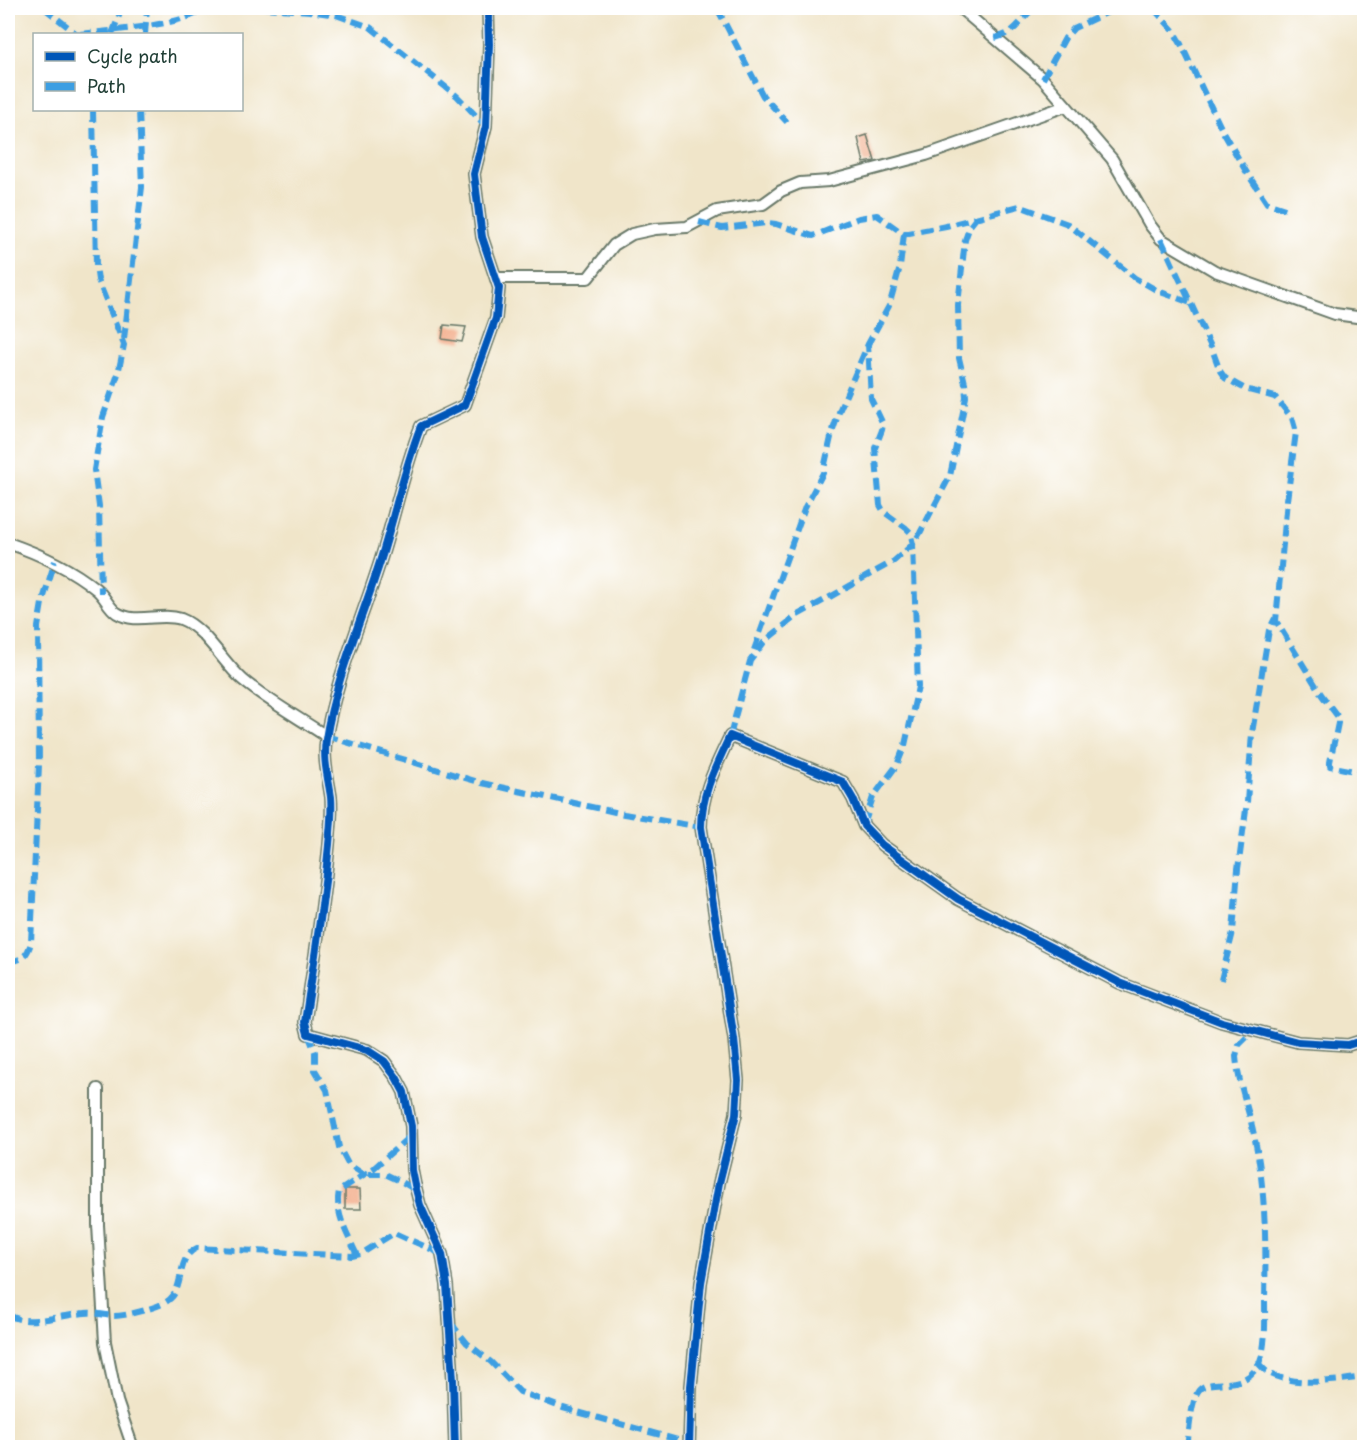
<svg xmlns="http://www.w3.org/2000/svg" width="1372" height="1455" viewBox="0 0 1372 1455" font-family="'Playpen Sans',sans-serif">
	<rect width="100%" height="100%" fill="#fff"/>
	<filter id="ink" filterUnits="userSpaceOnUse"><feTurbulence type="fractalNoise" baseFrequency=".0167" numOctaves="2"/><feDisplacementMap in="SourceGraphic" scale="12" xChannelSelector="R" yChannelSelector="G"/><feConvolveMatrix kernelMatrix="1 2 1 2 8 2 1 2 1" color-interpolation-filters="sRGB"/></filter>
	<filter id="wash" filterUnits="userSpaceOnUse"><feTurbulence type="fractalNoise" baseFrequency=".008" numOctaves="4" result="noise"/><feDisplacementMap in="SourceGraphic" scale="24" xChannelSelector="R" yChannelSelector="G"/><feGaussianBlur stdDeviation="1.35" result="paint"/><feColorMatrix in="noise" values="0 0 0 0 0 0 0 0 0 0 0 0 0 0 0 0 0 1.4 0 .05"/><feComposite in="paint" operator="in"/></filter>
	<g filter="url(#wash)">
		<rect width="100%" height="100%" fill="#f0e5c9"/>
		<g id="blocks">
			<!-- building -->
			<g fill="#f1a680">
				<path d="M867,135l8,26 -11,2 -6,-25z"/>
				<path d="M444,325l22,2 -4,15 -20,-3z"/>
				<path d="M345,1189h15l1,20h-16z"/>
			</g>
		</g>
	</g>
	<g filter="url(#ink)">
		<use href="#blocks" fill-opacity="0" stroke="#687868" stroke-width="1.5"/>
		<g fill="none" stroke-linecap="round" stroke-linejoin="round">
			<!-- street casing -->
			<g stroke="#687868" stroke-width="14">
				<g id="street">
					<path d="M960,8l83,71 69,80 38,66 11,14 54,32 120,43 29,4"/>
					<path d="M496,278h92l26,-33 18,-11 23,-5 32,-2 30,-16 46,-7 18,-13 19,-8 29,-2 97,-26 140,-49"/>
					<path d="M8,543c32,11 61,24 88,46 9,7 12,18 21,24 20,12 43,-1 64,6 24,9 42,44 62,61 25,21 56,38 83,56"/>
					<path d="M98,1089v136l7,117 12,59 16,47"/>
					<path d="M455,1448l-2,-68 -6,-95 -5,-31 -22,-49 -5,-20 -3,-15 -1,-44 -7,-34 -8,-15 -12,-16 -17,-11 -59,-16 -3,-12c9,-62 20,-125 25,-189 1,-11 2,-24 1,-36 -3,-21 -8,-36 -5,-58 8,-54 33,-113 50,-165 17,-49 26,-100 45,-148l44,-21 31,-87 3,-30 -17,-51 -8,-63 12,-48 3,-82 -1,-36"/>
					<path d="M689,1448l2,-62 10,-103 18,-100 17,-69 2,-34 -4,-41 -33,-212c0,-33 15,-61 29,-91l113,46 10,17 11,27 18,19 76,54 162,84 102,39 76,20 50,3 16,-5"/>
				</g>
			</g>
			<!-- street -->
			<use href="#street" stroke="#fff" stroke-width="10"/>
			<!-- quiet -->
			<g stroke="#3c9ee2" stroke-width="6" stroke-dasharray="12 6" stroke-linecap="butt">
				<path d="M44,8l33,26"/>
				<path d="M264,8l46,3 26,4 34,12 87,69 29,30"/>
				<path d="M717,8l46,88 24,26"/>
				<path d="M1153,8l20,22 8,14 42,88 24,41 20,30 21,7"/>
				<path d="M80,34c27,-3 108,-9 125,-26"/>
				<path d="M112,34l10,-26"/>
				<path d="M145,34l2,-26"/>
				<path d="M995,38c23,-6 23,-16 39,-30"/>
				<path d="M1043,79l22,-41 9,-10 43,-20"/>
				<path d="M93,110l3,156 2,14 26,65 -6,29 -15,43 -9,53 5,36 2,87"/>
				<path d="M699,222l23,6 45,-5 9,1 37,12 46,-18 18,-3 27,19 42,-8 73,-20 49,18 67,54 23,13 33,12"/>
				<path d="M1161,239l51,110 8,22 5,7 20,11 30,8 17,21 4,14 -9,68 -11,121 45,73 17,23v6l-8,39v4l34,7"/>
				<path d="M124,339l18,-152 -3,-77"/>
				<path d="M754,650l51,-143 18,-34 9,-40 8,-24 28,-65 21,-38 11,-39 4,-33"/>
				<path d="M326,736l156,47 142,31 77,13"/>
				<path d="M730,736l20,-75 15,-20 31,-25 98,-55 19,-17 7,-11 30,-57 16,-79 -1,-14 -6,-25 -1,-53 7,-65 5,-14 7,-9"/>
				<path d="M864,825l9,-28 24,-32 8,-20 13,-58 -5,-143 -3,-12 -4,-4 -22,-16 -4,-7 -5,-57 7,-18 1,-6 -12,-25 -3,-55"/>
				<path d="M8,961c14,0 19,-5 23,-18l8,-178 -1,-138 4,-24 13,-42"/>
				<path d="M1221,980l12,-48 5,-63 9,-67 5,-69 17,-103 6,-12"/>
				<path d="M308,1034l7,18v18l12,20 12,57 9,17 15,10h22l17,8 15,9"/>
				<path d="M357,1255c-9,-19 -23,-43 -18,-64l35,-23 37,-33"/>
				<path d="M8,1315c22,12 53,0 77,-2 9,-1 18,2 27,3 11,1 50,-9 58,-17 15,-13 6,-42 27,-51l155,8 9,-2 33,-21 48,21"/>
				<path d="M450,1322l17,21 24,19 29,30 43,16 126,35"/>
				<path d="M1258,1363c3,3 7,8 11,10 25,14 68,8 95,4"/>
				<path d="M1187,1448c2,-14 4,-49 12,-58 13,-15 51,7 63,-35 4,-17 3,-38 3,-55 1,-53 1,-108 -10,-160 -5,-28 -17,-56 -19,-84l3,-11 14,-14"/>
			</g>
			<!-- cycleway casing -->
			<g stroke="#fff" stroke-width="11">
				<g id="cycleway">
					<path d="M455,1448l-2,-68 -6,-95 -5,-31 -22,-49 -5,-20 -3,-15 -1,-44 -7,-34 -8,-15 -12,-16 -17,-11 -59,-16 -3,-12c9,-62 20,-125 25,-189 1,-11 2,-24 1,-36 -3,-21 -8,-36 -5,-58 8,-54 33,-113 50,-165 17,-49 26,-100 45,-148l44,-21 31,-87 3,-30 -17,-51 -8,-63 12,-48 3,-82 -1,-36"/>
					<path d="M689,1448l2,-62 10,-103 18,-100 17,-69 2,-34 -4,-41 -33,-212c0,-33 15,-61 29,-91l113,46 10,17 11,27 18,19 76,54 162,84 102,39 76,20 50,3 16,-5"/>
				</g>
			</g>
			<!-- cycleway -->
			<use href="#cycleway" stroke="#0057b8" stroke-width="8"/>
		</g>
	</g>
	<!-- margin -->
	<rect width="1372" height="1455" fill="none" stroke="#fff" stroke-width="30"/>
	<!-- legend -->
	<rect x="33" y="33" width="210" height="78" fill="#ffffff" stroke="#a5b1ae" stroke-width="1.5"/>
	<rect x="45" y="52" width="30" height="9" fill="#0057b8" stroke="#a5b1ae" stroke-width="1.5"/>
	<text x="87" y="63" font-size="18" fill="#1f3d34">Cycle path</text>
	<rect x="45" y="82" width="30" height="9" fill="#3c9ee2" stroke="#a5b1ae" stroke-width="1.5"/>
	<text x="87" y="93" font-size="18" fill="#1f3d34">Path</text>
</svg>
